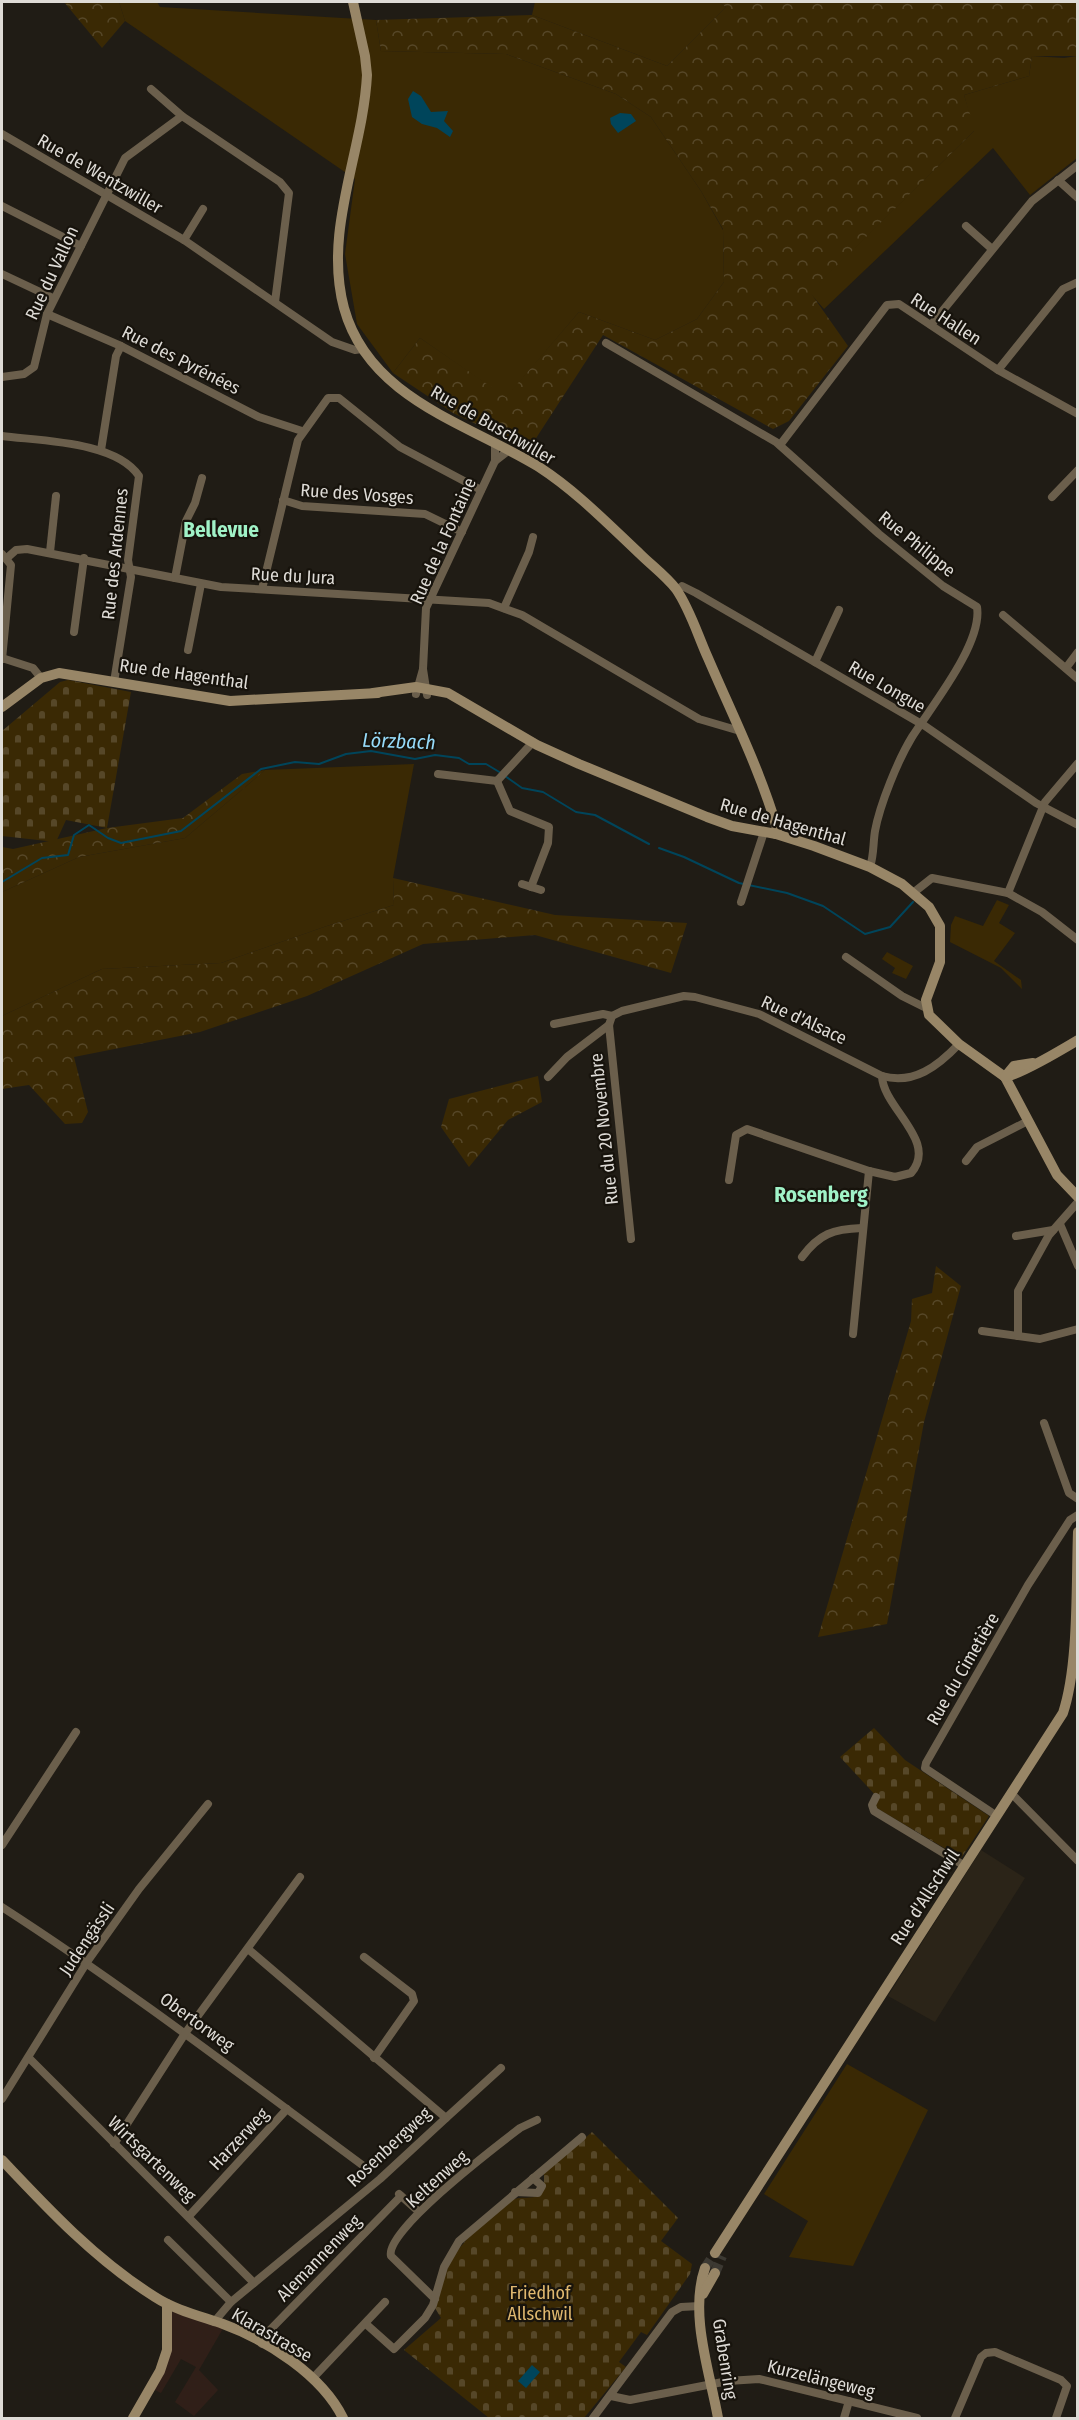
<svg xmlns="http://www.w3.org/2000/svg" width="1079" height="2420" viewBox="0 0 1079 2420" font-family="'Fira Sans Condensed',sans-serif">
	<defs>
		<pattern id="forest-crowns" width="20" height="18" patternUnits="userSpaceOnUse" patternTransform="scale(1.5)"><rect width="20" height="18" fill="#3a2904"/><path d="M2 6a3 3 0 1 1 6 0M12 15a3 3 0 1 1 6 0" fill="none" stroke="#564728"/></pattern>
		<pattern id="cemetery-stones" width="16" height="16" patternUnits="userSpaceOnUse" patternTransform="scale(1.5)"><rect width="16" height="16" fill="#3a2904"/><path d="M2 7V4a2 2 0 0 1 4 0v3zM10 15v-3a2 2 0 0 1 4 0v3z" fill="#564728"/></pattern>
	</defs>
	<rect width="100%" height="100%" fill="#201c15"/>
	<!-- built -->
	<path fill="#2b2418" d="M981,1850l44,28 -90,144 -47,-26z"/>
	<!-- education -->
	<path fill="#301f18" d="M167,2310l58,15 -26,45 19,20 -24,26 -19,-14 21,-35 -15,-8 -20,34 -10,-5 9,-17z"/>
	<!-- green -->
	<g fill="#3a2904">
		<path d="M119,2h38l3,5 216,13 5,31 125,3 110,40 35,23 50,74 22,39 1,52 -27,37 -42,21 -76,-28 -73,86 -86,-60 -27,35 -36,-49 -12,-70 10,-75 -230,-158z"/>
		<path d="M535,2h184l7,5 -59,59 -135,-51z"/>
		<path d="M1032,56l32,2 13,-2v102l-47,37 -37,-47 -169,161 -15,-17 165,-161 -10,-36 65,-19z"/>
		<path d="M414,764l-21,114 1,27 -67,21 -106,37 -119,6 -100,47v-124l77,-35 106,-19 80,-68z"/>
		<path d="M997,900l12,5 -10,18 16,10 -21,28 27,19 1,9 -21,-21 -51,-26 1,-17 4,-9 28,10z"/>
		<path d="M887,952l26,14 -7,13 -14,-6 3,-5 -13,-9z"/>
		<path d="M847,2064l81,46 -75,156 -64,-9 19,-36 -44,-27z"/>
	</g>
	<!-- forest -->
	<g fill="url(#forest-crowns)">
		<path d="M64,2h55l6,19 -23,27z"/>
		<path d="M719,2h358v54h-45l-3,20 -65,19 11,35 -165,162 38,54 -59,75 -16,8 -170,-94 -74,114 -76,-36 -60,-40 27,-35 86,59 73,-85 76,28 42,-21 27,-37 -1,-53 -22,-38 -50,-74 -35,-23 -110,-40 -125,-3 -5,-31 156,-5 135,51 59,-59z"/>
		<path d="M265,770l-80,68 -106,19 -77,35v-45l11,2 94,-21 76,-10 59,-44z"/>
		<path d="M393,878l162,37 132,8 -16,50 -136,-38 -112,9 -116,52 -107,36 -126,25 14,55 -6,11 -17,1 -36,-39 -27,4v-73l100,-47 119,-6 106,-37 67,-21z"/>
		<path d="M538,1076l4,26 -34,18 -39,47 -28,-40 8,-28z"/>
		<path d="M936,1266l25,20 -37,136 -37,202 -69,13 93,-316 1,-22 20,-6z"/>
	</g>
	<!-- cemetery -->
	<g fill="url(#cemetery-stones)">
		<path d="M68,680l63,12 -24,136 -41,-8 -10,22 -54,-6v-105l58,-49z"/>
		<path d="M874,1728l31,32 84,56 -28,42 -86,-51 3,-9 -38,-41z"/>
		<path d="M592,2132l86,86 -17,23 31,23 -2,10 -43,61 -6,-3 -22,30 7,5 -42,51h-95l-85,-68 37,-32 -6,-10c12,-45 18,-59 54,-89 7,-6 13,-13 21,-18 10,-6 21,-1 31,-6l3,-8v-14z"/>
	</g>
	<!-- water -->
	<g fill="#00455b">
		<path d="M413,91l8,5 10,16 17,-1 -4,10 9,10 -3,6 -13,-9 -15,-4 -10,-7 -4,-18z"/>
		<path d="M620,113l11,1 5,7 -18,12 -7,-9 -1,-6z"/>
		<path d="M532,2365l8,7 -14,16 -8,-7z"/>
	</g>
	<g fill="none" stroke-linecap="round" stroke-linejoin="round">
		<!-- stream -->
		<g stroke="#00455b" stroke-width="2">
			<path d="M505,776l17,12 21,4 33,20 19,3 54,29"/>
			<path d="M659,848l25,9 55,26 48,10 36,13 42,28 25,-7 23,-25"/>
			<path d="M2,882l40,-24 26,-3 6,-20 15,-10 19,13 13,5 60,-12 80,-62 34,-7 24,2 27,-10 25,-3 44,8 20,-4 24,3 10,6h17l15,9"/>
		</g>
		<!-- secondary-tunnel -->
		<g stroke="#3c3932" stroke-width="10" stroke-dasharray="10 5" stroke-linecap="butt">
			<path d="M705,2268l10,-15"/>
			<path d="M715,2273l7,-17"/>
		</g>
		<!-- street -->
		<g stroke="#6b5f4c" stroke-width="8">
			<path d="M151,89l31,27"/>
			<path d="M2,134l182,106 148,102 23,8 6,-1"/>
			<path d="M1058,180l20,18"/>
			<path d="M2,206l79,40"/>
			<path d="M966,226l26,23"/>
			<path d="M184,240l19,-31"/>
			<path d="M2,274l51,24"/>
			<path d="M47,314l74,32 138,71 43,14"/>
			<path d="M931,325l101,-124 46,-36"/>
			<path d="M606,343l170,99 103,92 64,52 34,21c6,36 -46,100 -65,130 -14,23 -32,67 -37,94 -2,12 -1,24 -5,36"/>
			<path d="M998,370l65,-81 15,-7"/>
			<path d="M2,377l22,-3 10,-7 13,-53 78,-156 57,-42 98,66 9,11 -14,109"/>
			<path d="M2,436c38,5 114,5 137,40l-11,84 3,17 -17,105"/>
			<path d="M495,444v17l13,-10"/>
			<path d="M780,445l107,-140 12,-1 99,66 80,44"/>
			<path d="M101,450l15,-94 5,-10"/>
			<path d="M1052,497l26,-27"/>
			<path d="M283,500l19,6 123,8 37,18"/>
			<path d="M50,552l6,-56"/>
			<path d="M2,554l9,11 -9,94"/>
			<path d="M7,558l9,-8 11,-1 194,38 268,16 33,12 177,104 41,12"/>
			<path d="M175,578l11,-57 9,-18 7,-25"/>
			<path d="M262,589l36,-149 30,-42h11l61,49 81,43"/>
			<path d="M677,590l5,-4 14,7 229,133 111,77 42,22"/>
			<path d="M504,608l25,-56 4,-15"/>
			<path d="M1003,615l75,64"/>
			<path d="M74,632l10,-74"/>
			<path d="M188,650l13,-66"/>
			<path d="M2,658l31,10 8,10"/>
			<path d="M815,662l24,-52"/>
			<path d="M1066,668l12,-16"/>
			<path d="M423,669l3,-61 69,-147"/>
			<path d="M416,694l7,-25 4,26"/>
			<path d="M438,774l59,7 36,-39"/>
			<path d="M497,781l13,30 39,16 -1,16 -17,44"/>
			<path d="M522,884l19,6"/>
			<path d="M913,893l19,-15 76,15 34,19 36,28"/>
			<path d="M1008,893l37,-91 33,-39"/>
			<path d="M741,902l23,-70"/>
			<path d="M846,957l56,39 24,12"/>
			<path d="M612,1016l-3,9 22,214"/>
			<path d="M554,1024l49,-10 9,2 10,-5 62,-15 11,1 64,17 123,62c32,9 56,-10 77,-32"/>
			<path d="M548,1077l19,-20 42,-32"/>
			<path d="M966,1161l11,-14 51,-26"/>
			<path d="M729,1180l7,-45 11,-6 122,42 26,6 16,-4c28,-32 -28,-65 -29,-97"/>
			<path d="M1060,1224l18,42"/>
			<path d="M1016,1236l37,-6"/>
			<path d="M802,1257c17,-23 31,-28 60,-29"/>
			<path d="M982,1331l58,8 38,-10"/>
			<path d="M853,1334l16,-163"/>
			<path d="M1018,1336v-45l31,-56 29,-33"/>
			<path d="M1044,1423l25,70 9,6"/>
			<path d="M1011,1793l67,68"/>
			<path d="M876,1797l-4,8 2,6 91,55"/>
			<path d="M997,1816l-72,-48 1,-5 102,-178 42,-65 8,-5"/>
			<path d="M2,1845l74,-113"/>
			<path d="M2,1907c127,82 245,173 367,263"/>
			<path d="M364,1957l48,37 2,7 -40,57"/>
			<path d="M29,2058l225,225"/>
			<path d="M2,2099l85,-137 52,-73 69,-85"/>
			<path d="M446,2118l55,-50"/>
			<path d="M114,2144l72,-112 114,-155"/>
			<path d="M515,2192l23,1 4,-7 -9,-8"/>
			<path d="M399,2194l18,16"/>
			<path d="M189,2216l98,-107"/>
			<path d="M168,2240l63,62"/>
			<path d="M435,2299l-44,-43c-7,-25 107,-111 129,-128l17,-8"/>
			<path d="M214,2322l17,-20 149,-123 66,-61 -198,-169"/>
			<path d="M366,2324l28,25 31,-31 8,-13 11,-38 15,-26 123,-104"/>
			<path d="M262,2344l6,-12 133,-136"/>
			<path d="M313,2378l72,-76"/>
			<path d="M611,2396l19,4 98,-19 31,-2 158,39"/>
			<path d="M593,2418l79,-106 9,-5 19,-1"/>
			<path d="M844,2418l5,-17"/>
			<path d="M955,2418l26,-61 5,-4 9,-1 66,28 6,6 -11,32"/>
		</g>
		<!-- secondary -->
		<g stroke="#988667" stroke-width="10">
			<path d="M353,2l12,54 2,19c-4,77 -44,155 -23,233 25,91 123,115 195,159 37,24 68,56 100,86 12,12 27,23 37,36 14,20 22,47 32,69 24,56 52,112 69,170l-1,6"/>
			<path d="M373,693l43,-6 32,6 89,52 42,19 128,53 25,9 44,8 38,12 56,21 32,17 27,23 11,19v36l-14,38 3,15 30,29 46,33 52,98 21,22"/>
			<path d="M2,707l39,-29 18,-5 171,28 148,-8"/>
			<path d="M1005,1077c15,-3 58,-28 73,-37"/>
			<path d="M1005,1077l9,-11 19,-3"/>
			<path d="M2,2160c47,50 94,100 153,137 20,13 45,19 68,27 44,16 99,51 120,94"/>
			<path d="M715,2253l348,-540c16,-48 13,-128 15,-181"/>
			<path d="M705,2268c-16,46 5,105 13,150"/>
			<path d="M703,2294l12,-21"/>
			<path d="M133,2418l27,-47 7,-21v-46"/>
		</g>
	</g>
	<g text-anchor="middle" stroke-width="4.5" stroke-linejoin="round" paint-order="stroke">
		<!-- street labels -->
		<g font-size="18" fill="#dedbd6" stroke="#17130c">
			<text transform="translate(100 174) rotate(30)" y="6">Rue de Wentzwiller</text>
			<text transform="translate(52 273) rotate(-65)" y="6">Rue du Vallon</text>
			<text transform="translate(946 319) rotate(33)" y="6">Rue Hallen</text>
			<text transform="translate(181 360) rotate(27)" y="6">Rue des Pyrénées</text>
			<text transform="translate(493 425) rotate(30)" y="6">Rue de Buschwiller</text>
			<text transform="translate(357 494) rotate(4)" y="6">Rue des Vosges</text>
			<text transform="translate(443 541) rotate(-66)" y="6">Rue de la Fontaine</text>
			<text transform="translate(917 544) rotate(39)" y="6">Rue Philippe</text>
			<text transform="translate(115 554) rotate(-84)" y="6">Rue des Ardennes</text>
			<text transform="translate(293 576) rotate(3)" y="6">Rue du Jura</text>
			<text transform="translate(184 674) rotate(8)" y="6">Rue de Hagenthal</text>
			<text transform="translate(887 687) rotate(30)" y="6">Rue Longue</text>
			<text transform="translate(783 822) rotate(16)" y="6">Rue de Hagenthal</text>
			<text transform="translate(804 1020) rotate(25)" y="6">Rue d'Alsace</text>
			<text transform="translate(604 1129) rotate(-96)" y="6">Rue du 20 Novembre</text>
			<text transform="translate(963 1669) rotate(-60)" y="6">Rue du Cimetière</text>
			<text transform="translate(925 1897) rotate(-57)" y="6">Rue d'Allschwil</text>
			<text transform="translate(87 1939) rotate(-56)" y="6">Judengässli</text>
			<text transform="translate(197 2022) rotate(36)" y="6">Obertorweg</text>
			<text transform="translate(239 2139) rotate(-47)" y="6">Harzerweg</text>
			<text transform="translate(389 2147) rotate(-43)" y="6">Rosenbergweg</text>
			<text transform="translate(152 2159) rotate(44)" y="6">Wirtsgartenweg</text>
			<text transform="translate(437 2179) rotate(-42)" y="6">Keltenweg</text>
			<text transform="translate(319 2258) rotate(-46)" y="6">Alemannenweg</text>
			<text transform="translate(272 2335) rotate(30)" y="6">Klarastrasse</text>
			<text transform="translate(725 2359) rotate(81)" y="6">Grabenring</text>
			<text transform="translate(821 2379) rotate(14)" y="6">Kurzelängeweg</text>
		</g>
		<!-- park labels -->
		<g font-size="18" fill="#e0b86f" stroke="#17130c">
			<text x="540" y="2299">Friedhof<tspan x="540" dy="21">Allschwil</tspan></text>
		</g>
		<!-- water labels -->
		<g font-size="20" font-style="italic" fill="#96dbfa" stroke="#17130c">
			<text transform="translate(399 741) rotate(2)" y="7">Lörzbach</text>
		</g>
		<!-- quarter labels -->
		<g font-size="21" font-weight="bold" fill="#a0f2c7" stroke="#17130c">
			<text x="221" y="537">Bellevue</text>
			<text x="821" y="1202">Rosenberg</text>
		</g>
	</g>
	<!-- border -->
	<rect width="1079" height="2420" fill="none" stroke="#dedbd6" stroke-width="6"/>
</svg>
